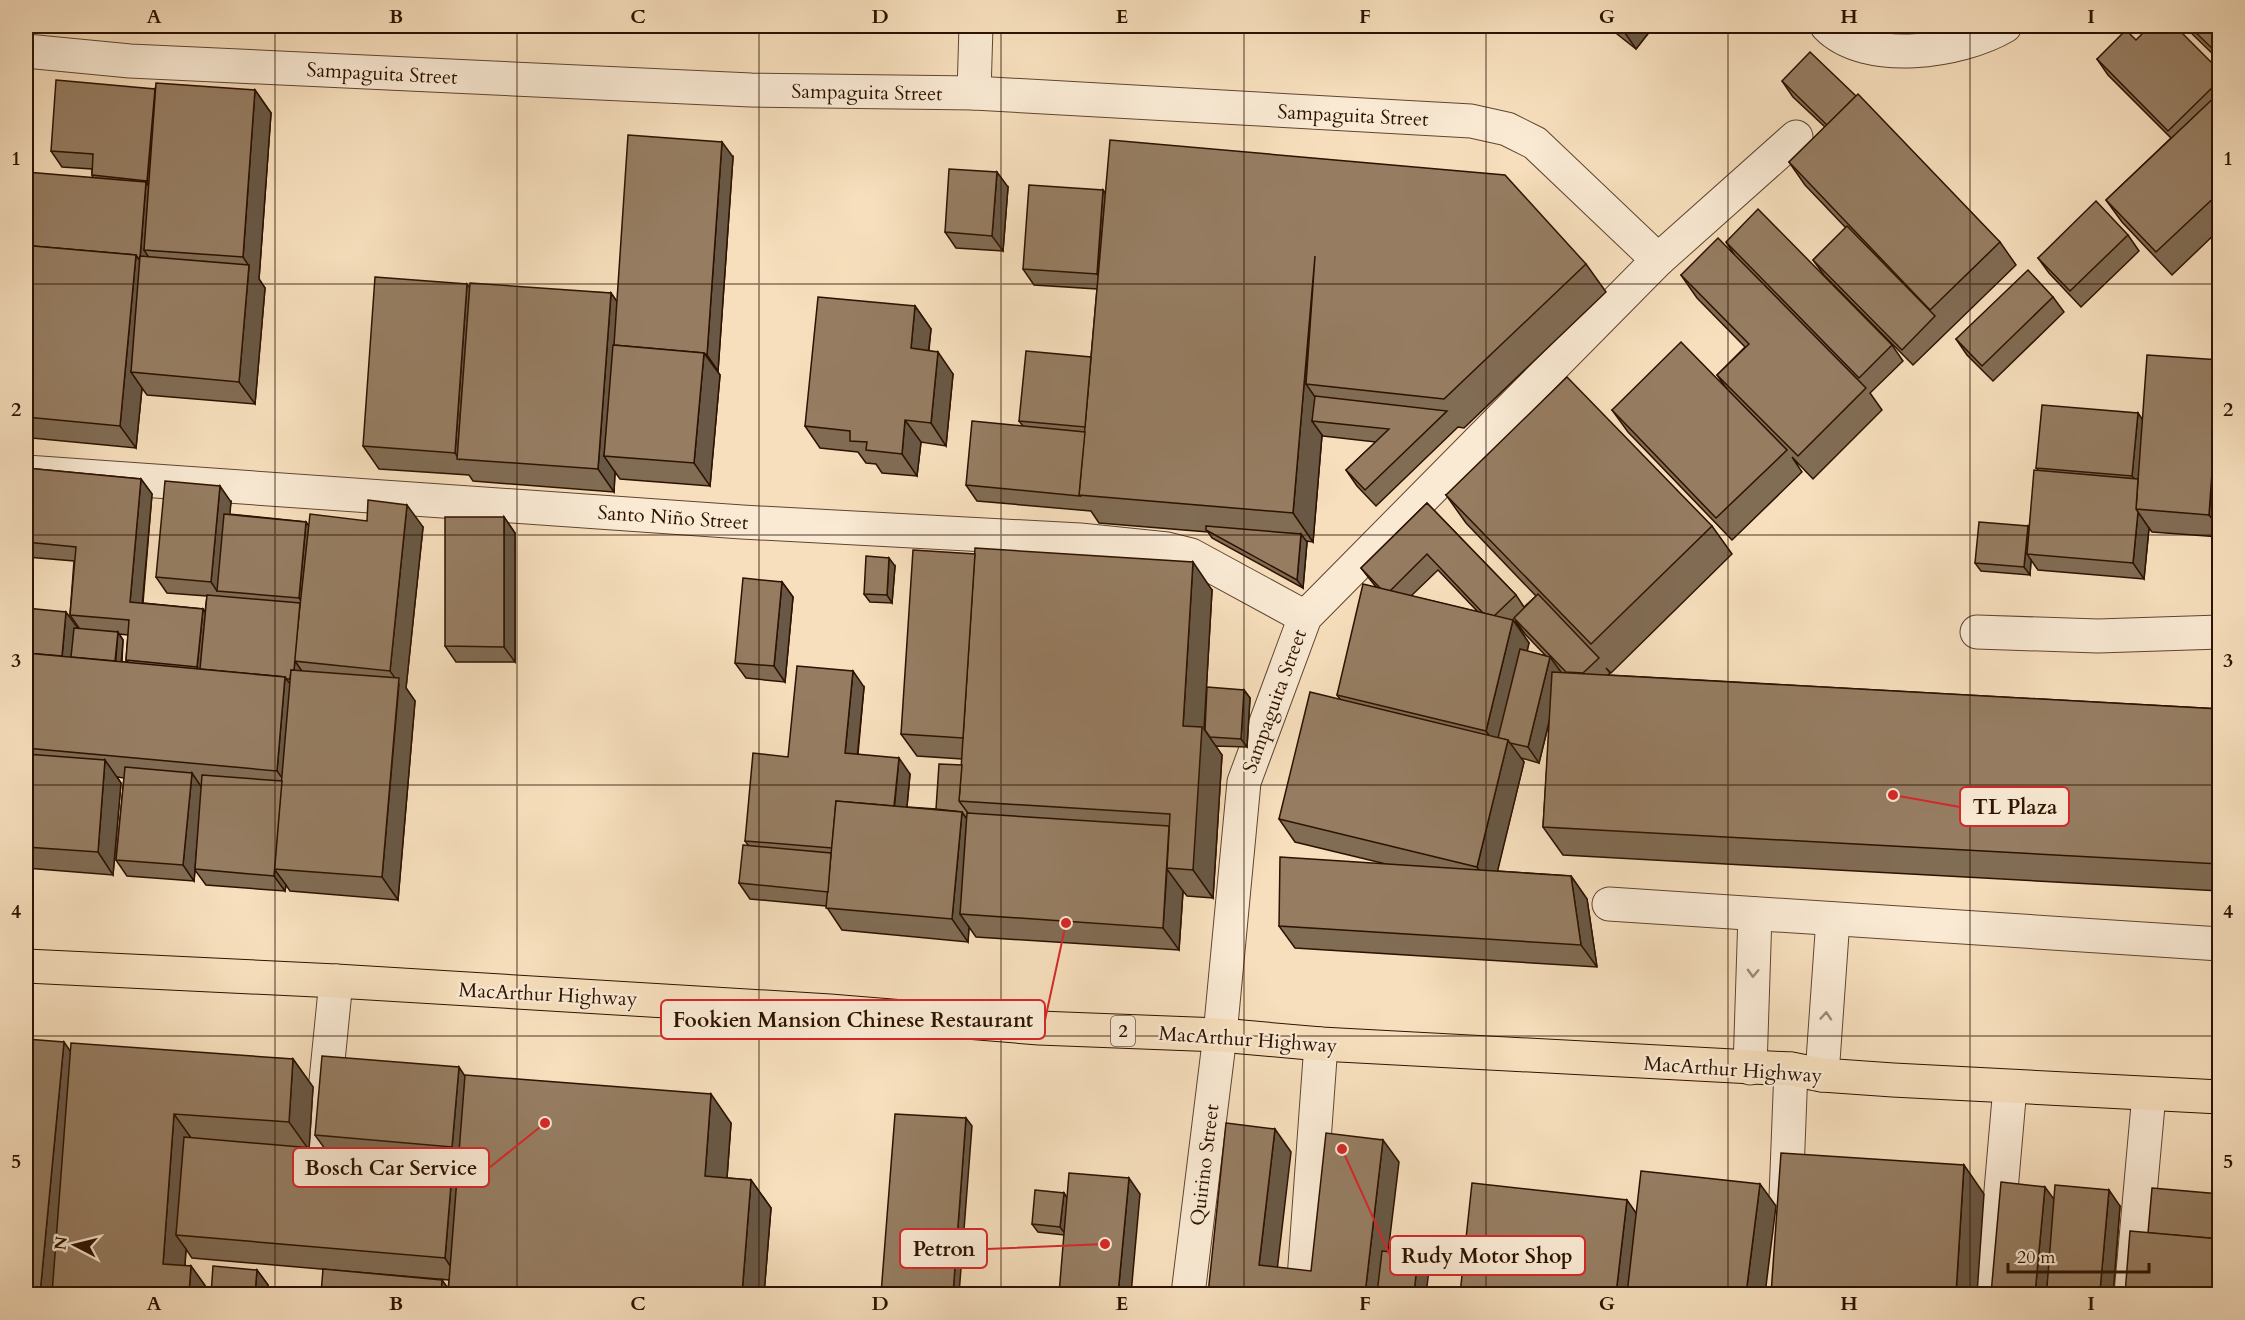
<svg xmlns="http://www.w3.org/2000/svg" width="2245" height="1320" viewBox="0 0 2245 1320" font-family="Cardo,serif">
	<rect width="100%" height="100%" fill="#f7dfbd"/>
	<filter id="stains"><feTurbulence type="fractalNoise" baseFrequency=".00333" numOctaves="4"/><feColorMatrix values="0 0 0 0 .2 0 0 0 0 .09 0 0 0 0 .02 0 0 0 .5 -.17"/></filter>
	<radialGradient id="worn" r=".72"><stop offset=".6" stop-color="#630" stop-opacity="0"/><stop offset="1" stop-color="#630" stop-opacity=".3"/></radialGradient>
	<g fill="none" stroke-linecap="round" stroke-linejoin="round">
		<!-- minor casing -->
		<g stroke="#5f452f" stroke-width="35">
			<g id="minor">
				<path d="M1827,26c39,40 134,26 178,0"/>
				<path d="M26,51l104,10 621,29 223,3 497,28 36,8 28,14 123,117"/>
				<path d="M974,93l2,-67"/>
				<path d="M26,472l716,50 338,18 87,9 24,6 114,62"/>
				<path d="M1977,632l121,4 122,-4"/>
				<path d="M1609,904l611,40"/>
				<path d="M1750,1068l5,-154"/>
				<path d="M1822,1075l11,-156"/>
				<path d="M318,1160l18,-179"/>
				<path d="M1786,1197l5,-128"/>
				<path d="M1304,1279l17,-235"/>
				<path d="M1188,1294l32,-259 24,-253 61,-165 353,-357 138,-123"/>
				<path d="M1992,1294l18,-207"/>
				<path d="M2131,1294l18,-200"/>
			</g>
		</g>
		<!-- highway casing -->
		<g stroke="#2c1200" stroke-width="35">
			<path id="highway" d="M26,966l310,15 494,30 209,17 181,7 101,9 470,25 31,6 71,5 327,17"/>
		</g>
		<!-- minor -->
		<use href="#minor" stroke="#faead4" stroke-width="33"/>
		<!-- highway -->
		<use href="#highway" stroke="#f7dfbd" stroke-width="33"/>
	</g>
	<!-- wall -->
	<g fill="#816c54" stroke="#2c1200" stroke-width="1.5" fill-rule="evenodd">
		<path d="M1607,26h47l-18,23z"/>
		<path d="M2184,26h36v35z"/>
		<path d="M2136,40l84,31v158l-48,46 -50,-53 -16,-22 65,-62 -63,-63 -11,-16z"/>
		<path d="M1782,81l218,161 16,23 -103,100 -89,-90 -11,-15 33,-32 -41,-43 -16,-23 36,-35 -32,-30z"/>
		<path d="M156,90h99l16,23 -12,166 6,9 -10,116 -108,-9 -5,-7 -6,60 -104,-10 -6,-9v-108l5,-58h-3l-2,-4v-11l67,-70 -1,-3v-6l-30,-2 -11,-16z"/>
		<path d="M733,157l-15,214h-1l3,4 -10,111 -90,-7 -5,-7 -1,20 -141,-11 -4,-6 -90,-6 -16,-23 107,-158 141,5 6,9z"/>
		<path d="M1008,187l-5,64 -47,-3 -11,-16z"/>
		<path d="M1103,190l3,4 480,70 20,28 -142,136 -6,-1 -82,79 -19,-20 -11,-16 30,-28 -53,-6 -1,-1 -9,107 -7,-1 1,1 -4,46 -91,-50 -4,-6 -109,-9 -8,-12 -114,-10 -11,-16 57,-59 -4,-5 72,-64 6,-68 -63,-4 -11,-16z"/>
		<path d="M2128,235l11,16 -58,56 -32,-34 -11,-15z"/>
		<path d="M1726,242l166,103 11,16 -33,32 12,17 -69,69 -21,-22 10,15 -70,68 -104,-108 -16,-22 114,-22 -9,-13 28,-28 -48,-49 -16,-23 53,-21z"/>
		<path d="M2053,297l11,15 -71,69 -26,-26 -11,-16z"/>
		<path d="M915,306l16,23 -2,21 24,24 -7,72 -25,-4 -4,34 -35,-3 -6,-9 -10,-1 -8,-11 -38,-4 -15,-22z"/>
		<path d="M2220,360v177l-68,-5 -3,-4 -5,51 -106,-9 -7,-10 -1,15 -49,-4 -6,-8 54,-35 9,-58 -2,-2 102,-55 4,7z"/>
		<path d="M26,468l115,11 11,15 -9,109 60,6 2,3 2,-16 -40,-3 -11,-16 75,-75 -2,12 77,8 3,4 114,1 -17,161 9,13 -17,199 -108,-9 -4,-6 -1,6 -79,-6 -11,-15 -1,11 -67,-5 -11,-16 8,-82 -6,-1h-1l4,6 -8,92 -87,-7v-260l53,20 -9,-13 4,-54 -47,-4 -1,-3zM119,634l9,1 -2,25 2,2h-6l1,-22z"/>
		<path d="M1446,495l266,31 20,28 -121,119 -5,-5 4,5 -2,2 612,34v182l-657,-36 -20,-28 7,-108 -11,44 -18,-5 3,4 -27,109 74,5 16,23 10,68 -302,-19 -16,-22 107,-62 -91,-22 -16,-23 61,-120 -3,-4 39,-108 -15,-19 66,-65 89,92 8,12 12,-11 -70,-73zM1438,570l40,42 -67,-16zM1516,621l9,13 21,22 -19,-5 2,-8 -14,-21z"/>
		<path d="M504,517l11,16v129h-59l-11,-16z"/>
		<path d="M895,566l-3,37 -22,-1 -6,-8z"/>
		<path d="M782,582l11,15 -8,85 -39,-4 -11,-15z"/>
		<path d="M1212,590l-8,139 1,1 39,-40 6,8 -3,49 -32,-1 7,9 -9,143 -26,-2 -4,-5 -4,59 -203,-13 -7,-10 -1,15 -126,-12 -16,-24 -76,-7 -11,-16 9,-38 -3,-4 43,-84 76,-70 -6,67 52,20 -3,33 29,2 26,-44v-6l-45,-3 -16,-22z"/>
		<path d="M70,1052l223,7 20,28 -4,61 16,1 -10,-14 150,-58 266,46 -4,55 24,2 20,28 -7,86h-443l121,-14 6,9 1,-9 -257,-22 -6,-9 -1,17h6l20,28 46,-24 11,15 -1,9h-241z"/>
		<path d="M1064,1193l3,5 73,-4 -76,41 -26,-3 -6,-8z"/>
		<path d="M2054,1200l66,6 -7,88h-61l-4,-5 -57,5z"/>
	</g>
	<!-- shaded-wall -->
	<g fill="#695845" stroke="#2c1200" stroke-width="1.5">
		<path d="M1631,26h23l-18,23 -11,-16z"/>
		<path d="M155,89l11,15 -8,92 -11,-15z"/>
		<path d="M255,90l16,23 -12,166 6,9 -10,116 -16,-22 10,-116 -6,-9z"/>
		<path d="M722,142l11,15 -15,214 -11,-16z"/>
		<path d="M997,172l11,15 -5,64 -11,-15z"/>
		<path d="M146,182l11,16 -13,52 8,12 -12,-4z"/>
		<path d="M1103,190l11,16 -6,83 -11,-15z"/>
		<path d="M136,255l16,23 -21,94 11,16 -6,60 -16,-22z"/>
		<path d="M1315,256l-9,128 18,26 -12,11 10,14 -9,107 -20,-29z"/>
		<path d="M467,284l16,22 -24,153 -4,-6z"/>
		<path d="M611,293l16,23 -23,140 11,16 -1,20 -16,-23z"/>
		<path d="M915,306l16,23 -5,42 -15,-23z"/>
		<path d="M938,352l15,22 -7,72 -15,-23z"/>
		<path d="M704,353l16,22 -10,111 -16,-23z"/>
		<path d="M2220,370v159l-11,-14z"/>
		<path d="M2138,413l11,16 -9,57 -8,-10z"/>
		<path d="M905,420l16,22 -4,34 -15,-22z"/>
		<path d="M141,479l11,15 -11,124 -11,-16z"/>
		<path d="M220,486l11,16 -8,89h-6l-6,-9z"/>
		<path d="M407,505l16,22 -17,161 9,13 -17,199 -16,-23 17,-193 -9,-13z"/>
		<path d="M2138,512l11,16 -5,51 -11,-16z"/>
		<path d="M504,517l11,16v129l-11,-15z"/>
		<path d="M306,522l11,15 -7,77 -11,-16z"/>
		<path d="M2028,526l6,8 -7,20 4,6 -1,15 -6,-8z"/>
		<path d="M1301,534l6,8 -4,46 -6,-8z"/>
		<path d="M889,558l6,8 -3,37 -5,-8z"/>
		<path d="M1193,562l19,28 -8,139 18,26 -9,143 -20,-28 -10,-144z"/>
		<path d="M782,582l11,15 -8,85 -11,-16z"/>
		<path d="M203,609l11,15 -14,47 -3,-4z"/>
		<path d="M66,612l11,15 -3,40 -12,-9z"/>
		<path d="M1513,620l16,23 -27,111 -16,-23z"/>
		<path d="M118,632l5,8 -3,38 -5,-8z"/>
		<path d="M1550,657l11,15 -22,91 -11,-16z"/>
		<path d="M295,661l11,16 -13,2z"/>
		<path d="M853,671l11,16 -8,82 -11,-16z"/>
		<path d="M285,677l16,22 -8,94 -16,-22z"/>
		<path d="M1244,690l6,8 -3,49 -6,-8z"/>
		<path d="M1508,740l16,22 -31,128 -16,-23z"/>
		<path d="M899,758l11,16 -5,53 -11,-15z"/>
		<path d="M105,760l16,23 -8,92 -15,-23z"/>
		<path d="M192,773l10,15 -8,93 -11,-16z"/>
		<path d="M962,812l16,22 -18,80 9,13 -1,15 -16,-23z"/>
		<path d="M1167,869l16,22 -4,59 -16,-22z"/>
		<path d="M275,870l11,15 -1,6 -11,-15z"/>
		<path d="M1571,876l16,23 10,68 -16,-22z"/>
		<path d="M64,1042l20,29 -21,223h-23z"/>
		<path d="M293,1059l20,28 -4,63 -20,-28z"/>
		<path d="M459,1067l15,23 -6,80 -16,-23z"/>
		<path d="M711,1094l20,29 -6,81 -20,-28z"/>
		<path d="M174,1114l20,28 -18,93 10,14 -3,43 -20,-28z"/>
		<path d="M966,1118l6,8 -13,168h-6z"/>
		<path d="M1275,1129l16,23 -16,136 -16,-23z"/>
		<path d="M1383,1140l16,22 -16,132h-18z"/>
		<path d="M453,1160l15,23 -8,98 -15,-23z"/>
		<path d="M1964,1165l20,29 -7,100h-21z"/>
		<path d="M1129,1178l11,16 -9,100h-13z"/>
		<path d="M751,1180l20,28 -7,86h-22z"/>
		<path d="M1760,1184l16,22 -11,88h-19z"/>
		<path d="M2045,1187l11,15 -9,85 1,2v5h-13z"/>
		<path d="M2109,1190l11,16 -7,88h-10l-3,-3z"/>
		<path d="M1064,1193l5,8 -3,34 -6,-8z"/>
		<path d="M1627,1200l16,23 -8,71h-19z"/>
		<path d="M1418,1255l11,15 -3,24h-12z"/>
		<path d="M191,1266l20,28h-22z"/>
		<path d="M257,1270l11,15 -1,9h-12z"/>
		<path d="M442,1280l10,14h-11z"/>
	</g>
	<!-- building -->
	<g fill="#967d62" stroke="#2c1200" stroke-width="1.5">
		<path d="M1615,26h16l-6,7z"/>
		<path d="M2150,26h25l45,45v9l-52,51 -71,-72 29,-29 10,10z"/>
		<path d="M2189,26h31v30z"/>
		<path d="M1810,52l46,44 -29,29 -45,-44z"/>
		<path d="M56,80l99,9 -8,92 -55,-6 1,-21 -42,-3z"/>
		<path d="M156,83l99,7 -12,167 -99,-7z"/>
		<path d="M2220,92v100l-64,60 -50,-52z"/>
		<path d="M1858,94l142,148 -70,68 -141,-148z"/>
		<path d="M628,135l94,7 -15,213 -3,-2 -90,-8z"/>
		<path d="M1110,140l395,35 81,89 -142,135 -138,-15 9,-128 -22,257 -214,-18z"/>
		<path d="M949,169l48,3 -5,64 -47,-4z"/>
		<path d="M26,172l120,10 -6,76h-2l-2,-3 -103,-9 -1,2h-6z"/>
		<path d="M1029,185l74,5 -6,84 -74,-5z"/>
		<path d="M2096,201l32,34 -58,56 -32,-33z"/>
		<path d="M1758,209l134,136 -33,33 -133,-136z"/>
		<path d="M1847,226l88,90 -33,34 -89,-90z"/>
		<path d="M1718,238l148,150 -68,68 -81,-81 32,-31 -68,-69z"/>
		<path d="M33,246l103,9 -16,171 -94,-9v-96z"/>
		<path d="M140,256l109,9 -10,117 -108,-10z"/>
		<path d="M2028,270l25,27 -71,69 -26,-27z"/>
		<path d="M375,277l92,7 -12,169 -92,-7z"/>
		<path d="M470,283l141,10 -13,176 -141,-10z"/>
		<path d="M818,297l97,9 -4,42 27,4 -7,71 -26,-3 -3,34 -36,-4 1,-8 -17,-1v-10l-45,-5z"/>
		<path d="M1681,342l106,108 -71,68 -104,-108z"/>
		<path d="M613,345l91,8 -10,110 -90,-7z"/>
		<path d="M1026,351l65,6 -6,70 -66,-6z"/>
		<path d="M2147,355l73,5 -11,155 -73,-6z"/>
		<path d="M1567,377l145,149 -121,118 -145,-149z"/>
		<path d="M1315,396l132,15 -82,79 -19,-20 43,-41 -77,-8z"/>
		<path d="M2042,405l96,8 -6,63 -96,-8z"/>
		<path d="M972,421l113,11 -6,63 1,1 -114,-11z"/>
		<path d="M26,468l115,11 -11,123 73,7 -6,58 -71,-7 3,-40 -59,-5 6,-68 -50,-5z"/>
		<path d="M2034,470l104,9 -2,30 2,3 -5,51 -106,-9z"/>
		<path d="M165,481l55,5 -9,96 -55,-5z"/>
		<path d="M368,500l39,5 -17,166 -96,-10 16,-147 57,7z"/>
		<path d="M1427,503l89,92 -22,21 -11,-3 -56,-59 -37,37 -9,-2 -20,-21z"/>
		<path d="M224,514l82,8 -7,76 -82,-7z"/>
		<path d="M445,517h59v130l-59,-1z"/>
		<path d="M1979,522l49,4 -4,41 -49,-4z"/>
		<path d="M1206,526l95,8 -4,46 -91,-50z"/>
		<path d="M975,548l218,14 -10,164 19,1 -9,143 -26,-2 3,-54 -211,-13z"/>
		<path d="M913,550l62,4 -12,184 -62,-4z"/>
		<path d="M866,556l23,2 -2,37 -23,-1z"/>
		<path d="M743,578l39,4 -8,84 -39,-3z"/>
		<path d="M1363,584l150,36 -27,111 -149,-36z"/>
		<path d="M1538,594l61,64 -16,15 -17,-1 -52,-54z"/>
		<path d="M207,595l93,8 -6,67h-3l-1,9h-3l-2,-2 -85,-8z"/>
		<path d="M26,608l40,4 -4,44 -36,-3z"/>
		<path d="M74,628l44,4 -3,29 -44,-4z"/>
		<path d="M1520,649l30,8 -22,90 -18,-4 -2,-3 -10,-2z"/>
		<path d="M26,653l259,24 -8,94 -251,-23z"/>
		<path d="M797,666l56,5 -8,82 54,5 -5,48 -58,-5 -4,47 -87,-7 8,-88 35,4z"/>
		<path d="M291,670l108,8 -17,199 -108,-8z"/>
		<path d="M1552,672l668,37v155l-677,-37z"/>
		<path d="M1207,687l37,3 -3,49 -31,-2 -5,-7z"/>
		<path d="M1310,692l198,48 -31,127 -198,-48z"/>
		<path d="M26,754l79,6 -7,92 -72,-5z"/>
		<path d="M939,764l23,1 -3,36 9,12 -1,6 -5,-7 -26,-3z"/>
		<path d="M125,767l67,6 -9,92 -67,-5z"/>
		<path d="M202,775l80,6 -8,95 -79,-7z"/>
		<path d="M836,801l126,11 -10,107 -126,-11z"/>
		<path d="M967,813l202,13 -6,102 -203,-14z"/>
		<path d="M743,845l88,8 -3,39 -89,-9z"/>
		<path d="M1280,857l291,19 10,69 -302,-19z"/>
		<path d="M26,1039l38,3 -24,252h-14z"/>
		<path d="M71,1043l222,16 -4,63 -115,-8 -11,150 28,2 -2,28h-137z"/>
		<path d="M322,1056l137,11 -7,80 -137,-12z"/>
		<path d="M465,1075l246,19 -6,82 46,4 -9,114h-294z"/>
		<path d="M895,1114l71,4 -13,176h-72z"/>
		<path d="M1226,1123l49,6 -16,136 52,6 15,-138 57,7 -18,154h-157z"/>
		<path d="M184,1137l269,23 -8,98 -269,-23z"/>
		<path d="M1781,1153l183,12 -8,129h-185z"/>
		<path d="M1641,1171l119,13 -14,110h-119z"/>
		<path d="M1069,1173l60,5 -11,116h-59z"/>
		<path d="M2001,1182l44,5 -10,107h-44z"/>
		<path d="M1472,1183l155,17 -11,94h-156z"/>
		<path d="M2055,1185l54,5 -9,101 -53,-4z"/>
		<path d="M2152,1188l68,6v45l-72,-6z"/>
		<path d="M1035,1190l29,3 -4,34 -28,-3z"/>
		<path d="M2130,1231l90,8v55h-95z"/>
		<path d="M1382,1251l36,4 -4,39h-37z"/>
		<path d="M213,1266l44,4 -2,24h-44z"/>
		<path d="M323,1269l119,11 -1,14h-120z"/>
	</g>
	<!-- one-way arrows -->
	<defs><path id="oneway-chevron" d="M-2-3.5L2.5 0L-2 3.5" fill="none" stroke-width="1.6" stroke-linecap="round" stroke-linejoin="round" transform="scale(1.5)"/></defs>
	<g stroke="#9d8975">
		<use href="#oneway-chevron" transform="translate(1753 973) rotate(92)"/>
		<use href="#oneway-chevron" transform="translate(1826 1016) rotate(-86)"/>
	</g>
	<!-- grid -->
	<path fill="none" stroke="#2c1200" stroke-width="1.5" stroke-opacity="0.55" d="M275,26v1268M517,26v1268M759,26v1268M1001,26v1268M1244,26v1268M1486,26v1268M1728,26v1268M1970,26v1268M26,284h2194M26,535h2194M26,785h2194M26,1036h2194"/>
	<g text-anchor="middle" stroke-width="4.5" stroke-linejoin="round" paint-order="stroke">
		<!-- shield labels -->
		<rect fill="#faead4" stroke="#6a5340" stroke-width="1.5" x="1111" y="1016" width="24" height="30" rx="4.5"/>
		<g font-size="18" font-weight="bold" fill="#2c1200">
			<text x="1123" y="1037">2</text>
		</g>
		<!-- street labels -->
		<g font-size="20" fill="#2c1200" stroke="#faead4">
			<text transform="translate(382 73) rotate(3)" y="7">Sampaguita Street</text>
			<text transform="translate(867 92) rotate(1)" y="7">Sampaguita Street</text>
			<text transform="translate(1353 115) rotate(3)" y="7">Sampaguita Street</text>
			<text transform="translate(673 517) rotate(4)" y="7">Santo Niño Street</text>
			<text transform="translate(1274 701) rotate(-70)" y="7">Sampaguita Street</text>
			<text transform="translate(548 994) rotate(3)" y="7">MacArthur Highway</text>
			<text transform="translate(1248 1039) rotate(4)" y="7">MacArthur Highway</text>
			<text transform="translate(1733 1069) rotate(4)" y="7">MacArthur Highway</text>
			<text transform="translate(1204 1165) rotate(-83)" y="7">Quirino Street</text>
		</g>
	</g>
	<!-- callouts -->
	<path fill="none" stroke="#d62828" stroke-width="2" d="M1893 795L1960 807M1066 923L1045 1020M545 1123L489 1168M1105 1244L987 1249M1342 1149L1390 1255"/>
	<g fill="#d62828" stroke="#faead4" stroke-width="2">
		<circle cx="1893" cy="795" r="6"/>
		<circle cx="1066" cy="923" r="6"/>
		<circle cx="545" cy="1123" r="6"/>
		<circle cx="1105" cy="1244" r="6"/>
		<circle cx="1342" cy="1149" r="6"/>
	</g>
	<g fill="#faead4" stroke="#d62828" stroke-width="2">
		<rect x="1960" y="787" width="109" height="39" rx="6"/>
		<rect x="661" y="1000" width="384" height="39" rx="6"/>
		<rect x="293" y="1148" width="196" height="39" rx="6"/>
		<rect x="900" y="1229" width="87" height="39" rx="6"/>
		<rect x="1390" y="1236" width="195" height="39" rx="6"/>
	</g>
	<g font-size="21" text-anchor="middle" font-weight="bold" fill="#2c1200">
		<text x="2015" y="814">TL Plaza</text>
		<text x="853" y="1027">Fookien Mansion Chinese Restaurant</text>
		<text x="391" y="1175">Bosch Car Service</text>
		<text x="944" y="1256">Petron</text>
		<text x="1487" y="1263">Rudy Motor Shop</text>
	</g>
	<!-- margin -->
	<rect width="2245" height="1320" fill="none" stroke="#f7dfbd" stroke-width="66"/>
	<!-- north arrow -->
	<g transform="translate(75 1245) rotate(277)" stroke="#faead4" stroke-width="4.5" paint-order="stroke">
	<path d="M0-4.5L10 22L0 15L-10 22Z" fill="#2c1200"/>
	<text y="-9" font-size="16" font-weight="bold" text-anchor="middle" fill="#2c1200">N</text>
	</g>
	<!-- scale -->
	<path d="M2008 1263v9h141v-9" fill="none" stroke="#2c1200" stroke-width="3"/>
	<text x="2017" y="1263" font-size="18" fill="#2c1200" stroke="#faead4" stroke-width="4.5" paint-order="stroke">20 m</text>
	<rect x="33" y="33" width="2179" height="1254" fill="none" stroke="#2c1200" stroke-width="2"/>
	<g font-size="20" text-anchor="middle" font-weight="bold" fill="#2c1200">
		<text x="154" y="23">A</text>
		<text x="396" y="23">B</text>
		<text x="638" y="23">C</text>
		<text x="880" y="23">D</text>
		<text x="1122" y="23">E</text>
		<text x="1365" y="23">F</text>
		<text x="1607" y="23">G</text>
		<text x="1849" y="23">H</text>
		<text x="2091" y="23">I</text>
		<text x="16" y="165">1</text>
		<text x="2228" y="165">1</text>
		<text x="16" y="416">2</text>
		<text x="2228" y="416">2</text>
		<text x="16" y="667">3</text>
		<text x="2228" y="667">3</text>
		<text x="16" y="918">4</text>
		<text x="2228" y="918">4</text>
		<text x="16" y="1168">5</text>
		<text x="2228" y="1168">5</text>
		<text x="154" y="1310">A</text>
		<text x="396" y="1310">B</text>
		<text x="638" y="1310">C</text>
		<text x="880" y="1310">D</text>
		<text x="1122" y="1310">E</text>
		<text x="1365" y="1310">F</text>
		<text x="1607" y="1310">G</text>
		<text x="1849" y="1310">H</text>
		<text x="2091" y="1310">I</text>
	</g>
	<rect width="100%" height="100%" filter="url(#stains)"/>
	<rect width="100%" height="100%" fill="url(#worn)"/>
</svg>
